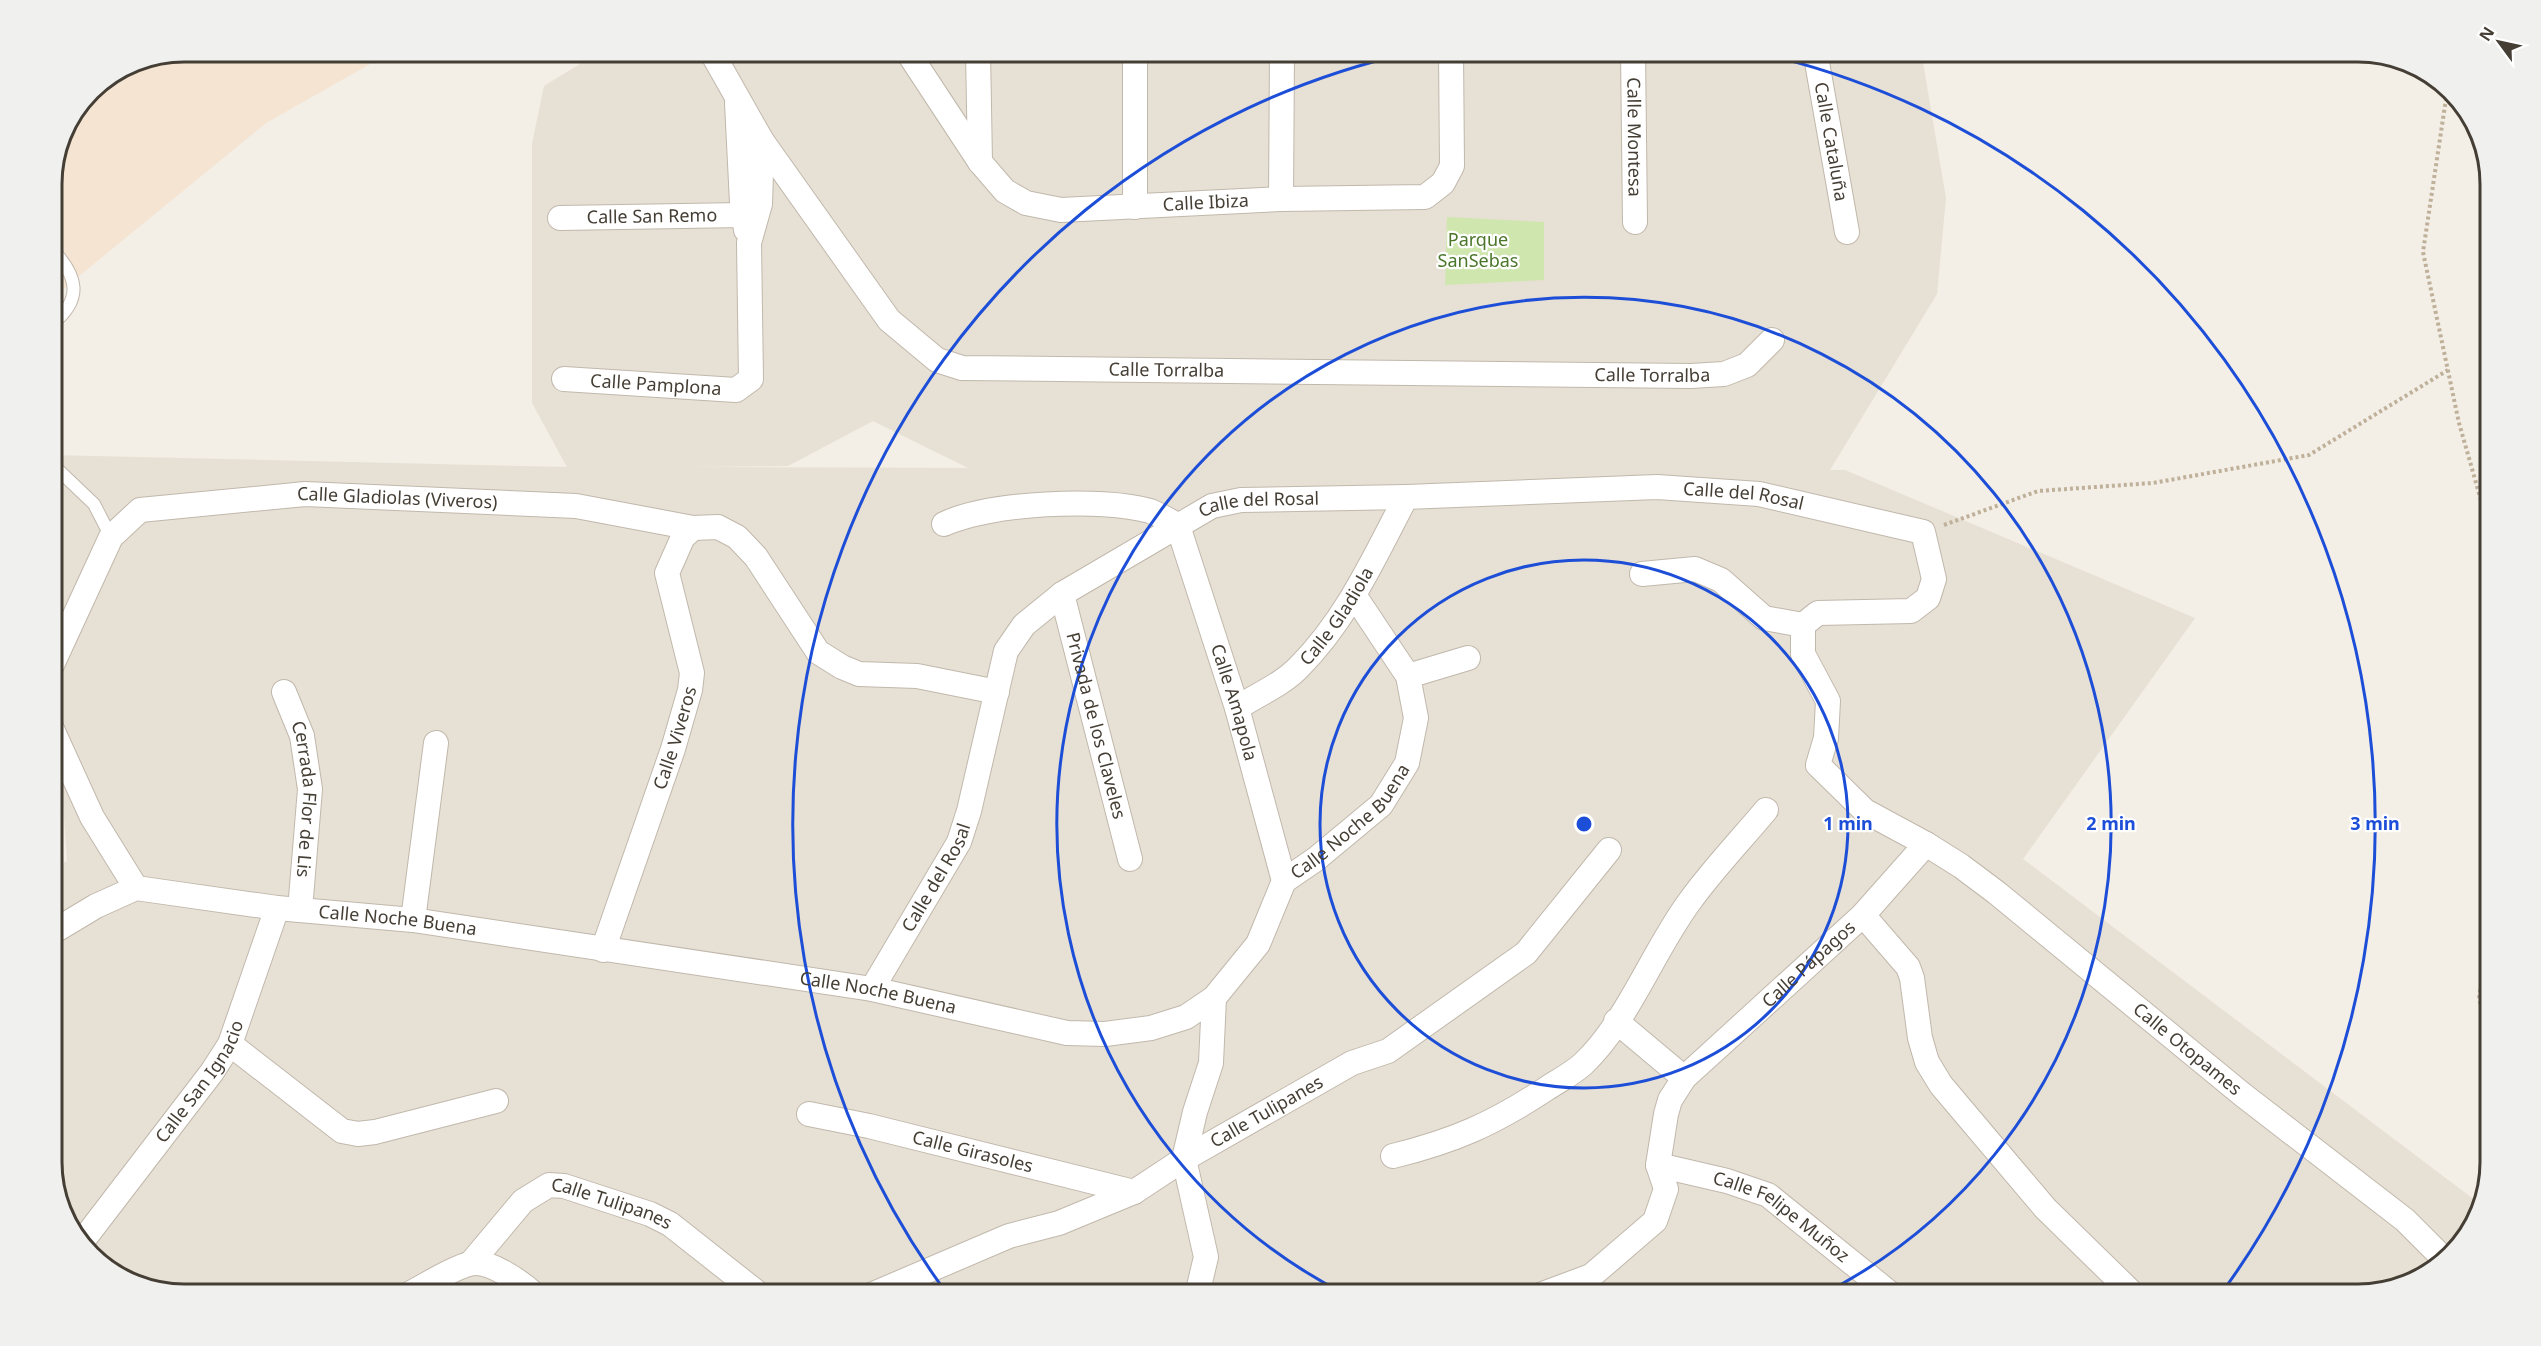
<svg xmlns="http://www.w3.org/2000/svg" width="2541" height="1346" viewBox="0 0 2541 1346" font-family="'Noto Sans',sans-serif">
	<rect width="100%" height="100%" fill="#f3eee6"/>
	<!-- residential -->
	<path fill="#e7e0d4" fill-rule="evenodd" d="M601,51h1320l25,147 -9,96 -107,176h15l350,148 -172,241 457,345 -4,17 -45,52 -73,22h-2174l-59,-14 -51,-45 -23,-65v-303l16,-7 -16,-235v-171l516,12 -35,-64v-259l12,-58zM873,421l95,47 -282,-1 102,-1z"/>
	<!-- commercial -->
	<path fill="#f4e4d1" d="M184,51h209l-127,72 -198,162 -17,17v-127l10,-42 29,-43 43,-29z"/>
	<!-- green -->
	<path fill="#d0e6af" d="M1447,217l97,5v58l-99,5z"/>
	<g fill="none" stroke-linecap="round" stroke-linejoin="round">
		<!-- lane casing -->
		<g stroke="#c1b8ac" stroke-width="14">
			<g id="lane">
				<path d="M51,248c27,28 33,51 0,77"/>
				<path d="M51,463l43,41 17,33"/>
			</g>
		</g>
		<!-- street casing -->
		<g stroke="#c1b8ac" stroke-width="26">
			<g id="street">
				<path id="s1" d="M711,51l51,90 127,179 48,40 25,8 729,8 33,-2 23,-9 25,-25"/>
				<path id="s2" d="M907,51l73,111 25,29 21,12 35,7 220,-11 144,-2 18,-14 9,-17 -1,-115"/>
				<path d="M978,51l2,111"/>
				<path d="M1135,51v156"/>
				<path id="s3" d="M1633,51l2,171"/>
				<path id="s4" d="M1815,51l32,181"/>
				<path d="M737,103l5,100 4,27"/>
				<path d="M1281,199l1,-148"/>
				<path id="s5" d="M560,218l183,-3"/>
				<path id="s6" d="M564,379l172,11 15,-11 -2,-136 11,-39 2,-63"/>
				<path id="s7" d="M944,524c45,-21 158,-27 206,-13 10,4 19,9 28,15l59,182 47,173"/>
				<path id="s8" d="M1062,594l68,265"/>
				<path id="s9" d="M1803,625v29l25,47 -2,37 -8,27 47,46 61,33 35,22 36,27 246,202 162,125 38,38"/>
				<path id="s10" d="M51,667l60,-130 29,-27 165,-16 271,12 117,22 25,-1 19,10 19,20 62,95 24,15 17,7 58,2 80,16"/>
				<path d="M1408,676l60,-18"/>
				<path id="s11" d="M284,692l18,44 8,53 -10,121"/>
				<path id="s12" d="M1237,708c20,-13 46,-24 62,-41 48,-48 76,-111 107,-170"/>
				<path d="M51,727l41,90 44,71"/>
				<path d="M1863,915l45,52 4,11 8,60 7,24 14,23 104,123 89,87"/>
				<path d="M413,920l23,-177"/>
				<path id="s13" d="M51,933l45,-27 40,-18 141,20 136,12 459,69 195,44 38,1 46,-6 35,-11 28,-19 44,-54 26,-63 32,-22 65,-54 26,-42 9,-45 -8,-42 -54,-81"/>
				<path id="s14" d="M603,950l70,-201 17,-59 2,-17 -25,-100 16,-36 10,-9"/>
				<path id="s15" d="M872,989l87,-147 10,-31 37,-160 18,-26 38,-31 150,-88 29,-6 165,-3 251,-10 102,7 164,38 11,47 -6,19 -17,13 -93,2 -15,12 -39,-7 -43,-38 -26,-11 -53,5"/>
				<path d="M1616,1021l68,57"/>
				<path d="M230,1044l112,87 16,3 17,-2 121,-31"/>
				<path id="s16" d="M809,1114l60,12 265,66"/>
				<path d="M1393,1156c61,-15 100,-32 153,-67 12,-8 26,-15 37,-25 44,-41 71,-115 107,-163 23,-32 51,-61 76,-91"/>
				<path id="s17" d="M1658,1165l69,16 41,14 124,100"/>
				<path id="s18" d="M81,1243l131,-171 18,-28 47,-136"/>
				<path id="s19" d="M471,1263l52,-62 26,-16 15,1 86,28 20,10 90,71"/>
				<path d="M407,1295c20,-10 41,-25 62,-31 19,-6 53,19 66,31"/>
				<path id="s20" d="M871,1295l138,-59 50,-13 75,-31 50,-33 168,-96 36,-12 138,-98 83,-103"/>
				<path d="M1197,1295l9,-38 -22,-98 11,-47 16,-49 3,-65"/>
				<path id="s21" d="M1540,1295l51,-19 64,-55 11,-32 -8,-24 8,-51 4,-14 14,-22 179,-163 63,-71"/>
			</g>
		</g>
		<!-- path -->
		<g stroke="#bfb09a" stroke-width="4" stroke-dasharray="3 3" stroke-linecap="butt">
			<path d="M2447,92l-24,160 36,171 31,109"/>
			<path d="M1944,525l94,-34 115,-8 156,-28 139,-85"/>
			<path d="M2490,918l-11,81 11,35"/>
		</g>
		<!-- lane -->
		<use href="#lane" stroke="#fff" stroke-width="12"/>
		<!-- street -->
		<use href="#street" stroke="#fff" stroke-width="24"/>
	</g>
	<!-- distance rings -->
	<g fill="none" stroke="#1d4ed8" stroke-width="3">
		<circle cx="1584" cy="824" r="264"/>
		<path d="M1345 1294A527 527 0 1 1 1823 1294"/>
		<path d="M948 1295A791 791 0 0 1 1413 52M1755 52A791 791 0 0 1 2220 1295"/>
	</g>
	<g text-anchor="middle" stroke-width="4.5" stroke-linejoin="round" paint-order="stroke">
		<!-- street labels -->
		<g font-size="18" fill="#453e35" stroke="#fff">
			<text dy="6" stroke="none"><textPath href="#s3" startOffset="86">Calle Montesa</textPath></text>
			<text dy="6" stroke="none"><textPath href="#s4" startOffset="92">Calle Cataluña</textPath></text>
			<text dy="6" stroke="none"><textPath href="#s2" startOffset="376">Calle Ibiza</textPath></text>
			<text dy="6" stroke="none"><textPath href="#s5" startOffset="92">Calle San Remo</textPath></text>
			<text dy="6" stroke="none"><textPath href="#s1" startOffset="616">Calle Torralba</textPath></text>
			<text dy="6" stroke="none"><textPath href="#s1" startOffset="1102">Calle Torralba</textPath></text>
			<text dy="6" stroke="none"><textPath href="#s6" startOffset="92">Calle Pamplona</textPath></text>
			<text dy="6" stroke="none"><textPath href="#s15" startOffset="1155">Calle del Rosal</textPath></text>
			<text dy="6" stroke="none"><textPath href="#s10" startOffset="441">Calle Gladiolas (Viveros)</textPath></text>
			<text dy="6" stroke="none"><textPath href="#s15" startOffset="669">Calle del Rosal</textPath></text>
			<text dy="6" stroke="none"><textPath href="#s12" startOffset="138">Calle Gladiola</textPath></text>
			<text dy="6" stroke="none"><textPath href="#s7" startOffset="426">Calle Amapola</textPath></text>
			<text dy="6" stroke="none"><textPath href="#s8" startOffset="136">Privada de los Claveles</textPath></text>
			<text dy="6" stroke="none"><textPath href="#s14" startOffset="224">Calle Viveros</textPath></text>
			<text dy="6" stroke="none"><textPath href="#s11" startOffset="111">Cerrada Flor de Lis</textPath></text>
			<text dy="6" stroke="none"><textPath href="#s13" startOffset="1422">Calle Noche Buena</textPath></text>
			<text dy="6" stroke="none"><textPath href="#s15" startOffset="129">Calle del Rosal</textPath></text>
			<text dy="6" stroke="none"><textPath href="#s13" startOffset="360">Calle Noche Buena</textPath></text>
			<text dy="6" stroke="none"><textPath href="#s21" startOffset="459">Calle Pápagos</textPath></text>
			<text dy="6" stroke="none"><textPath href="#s13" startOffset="846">Calle Noche Buena</textPath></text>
			<text dy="6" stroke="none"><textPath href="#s9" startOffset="615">Calle Otopames</textPath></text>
			<text dy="6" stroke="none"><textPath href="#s18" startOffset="201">Calle San Ignacio</textPath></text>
			<text dy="6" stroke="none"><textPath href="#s20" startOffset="438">Calle Tulipanes</textPath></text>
			<text dy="6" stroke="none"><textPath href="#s16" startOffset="168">Calle Girasoles</textPath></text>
			<text dy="6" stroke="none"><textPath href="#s19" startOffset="177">Calle Tulipanes</textPath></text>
			<text dy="6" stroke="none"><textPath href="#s17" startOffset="136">Calle Felipe Muñoz</textPath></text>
		</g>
		<!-- park labels -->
		<g font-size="18" fill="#4b762a" stroke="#fff">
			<text x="1478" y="246">Parque<tspan x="1478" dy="21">SanSebas</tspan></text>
		</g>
	</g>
	<!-- crop -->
	<path d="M0 0H2541V1346H0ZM184 62H2358A122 122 0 0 1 2480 184V1162A122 122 0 0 1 2358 1284H184A122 122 0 0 1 62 1162V184A122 122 0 0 1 184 62Z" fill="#f0f0ef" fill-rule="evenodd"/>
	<path fill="none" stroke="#453e35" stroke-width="3" d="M184 62H2358A122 122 0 0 1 2480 184V1162A122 122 0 0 1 2358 1284H184A122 122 0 0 1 62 1162V184A122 122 0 0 1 184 62Z"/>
	<circle cx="1584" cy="824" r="9" fill="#1d4ed8" stroke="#fff" stroke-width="3"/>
	<g font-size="18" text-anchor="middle" font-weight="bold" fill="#1d4ed8" stroke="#fff" stroke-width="4.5" stroke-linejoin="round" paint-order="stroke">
		<text x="1848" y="830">1 min</text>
		<text x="2111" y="830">2 min</text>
		<text x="2375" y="830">3 min</text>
	</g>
	<!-- north arrow -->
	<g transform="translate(2499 42) rotate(303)" stroke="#ffffff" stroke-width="4.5" paint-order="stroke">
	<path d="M0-4.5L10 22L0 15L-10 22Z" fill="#453e35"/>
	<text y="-9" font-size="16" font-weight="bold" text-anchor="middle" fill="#453e35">N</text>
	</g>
</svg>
